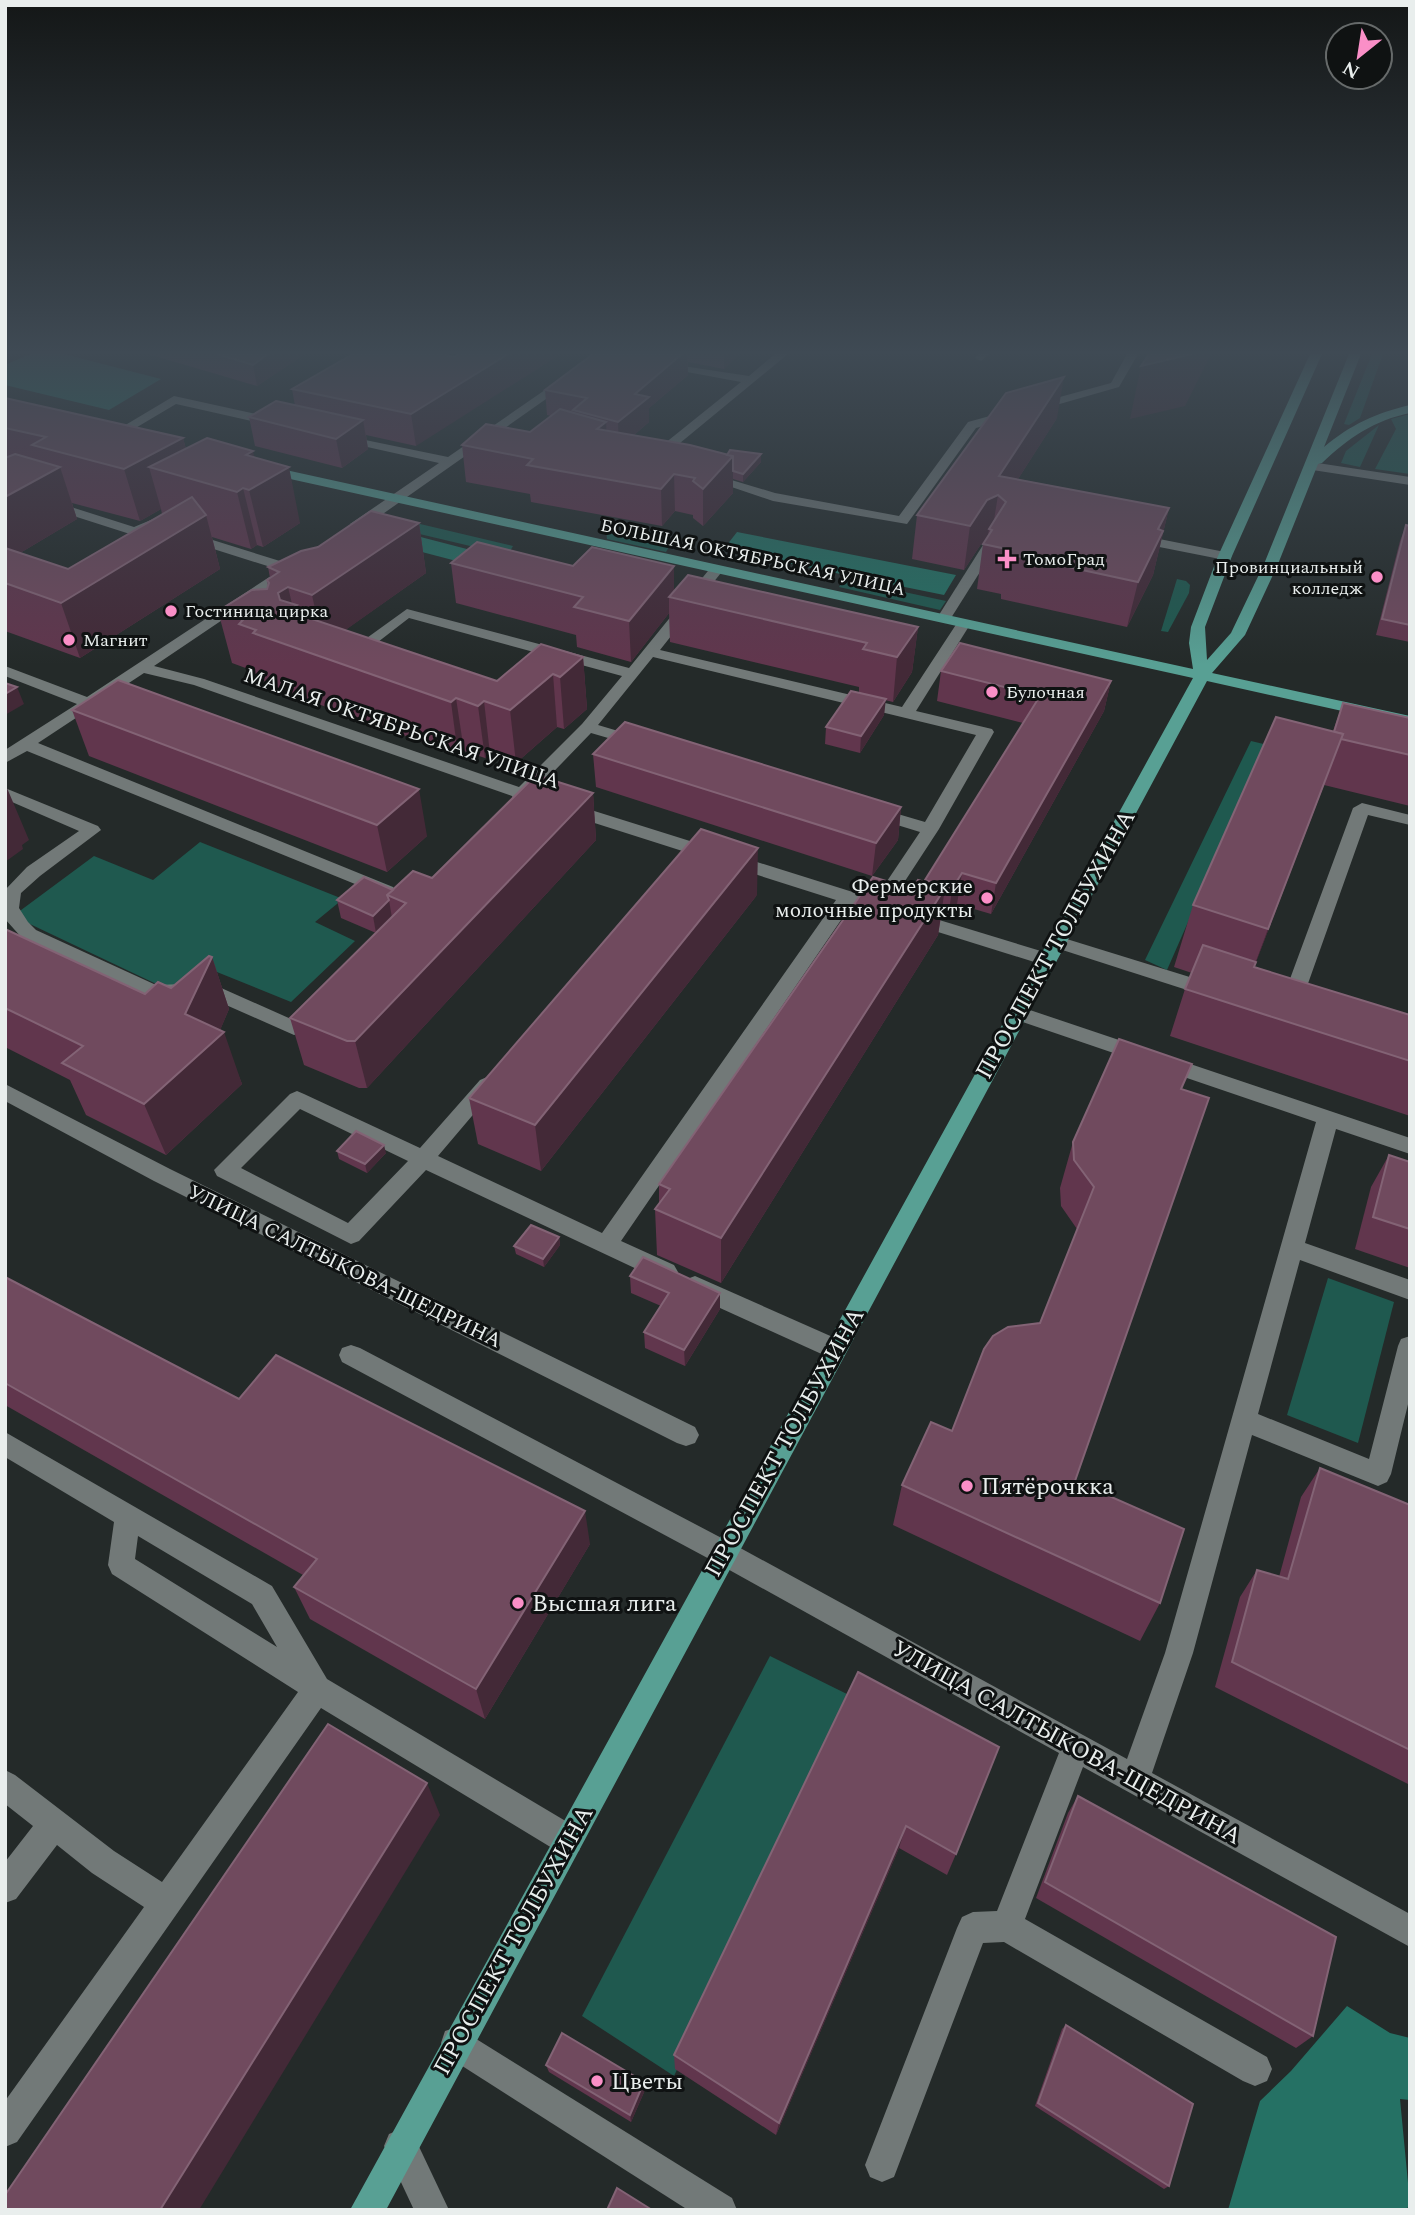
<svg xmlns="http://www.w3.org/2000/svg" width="1415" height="2215" viewBox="0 0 1415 2215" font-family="Spectral,serif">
	<rect width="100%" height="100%" fill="#242a29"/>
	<!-- green -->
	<g fill="#1f594f">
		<path d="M1372,354h11l-23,64 -11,7 -5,-1z"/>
		<path d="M1410,414v60l-35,-5 21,-40 -5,-10z"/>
		<path d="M1379,425l-19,42 -19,-4 5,-12z"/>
		<path d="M416,523l97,23 -5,9 -101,-24z"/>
		<path d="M606,530l64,15 -4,7 -59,-13z"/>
		<path d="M844,579l102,22 -6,9 -101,-23z"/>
		<path d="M1177,579l9,2 4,4 -1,8 -21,39 -7,-1z"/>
		<path d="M1251,741l33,8 -31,25 -86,196 -22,-10z"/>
		<path d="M200,842l143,57 -28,23 40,19 -64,61 -89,-36 -33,24 -156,-74 81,-60 59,24z"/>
		<path d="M1328,1278l66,24 -36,141 -71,-28z"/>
		<path d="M770,1656l83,41 -179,379 -92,-60z"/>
	</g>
	<!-- forest -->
	<g fill="#257164">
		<path d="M30,354h34l97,25 -52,31 -104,-25v-20z"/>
		<path d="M737,532l219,43 -12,20 -221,-45z"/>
		<path d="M413,535l146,38 -14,11 -146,-38z"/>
		<path d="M1347,2006l43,27 20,5v62l-10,-1 10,105 -4,6h-178l32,-109 31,-30z"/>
	</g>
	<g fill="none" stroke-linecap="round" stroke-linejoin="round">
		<!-- minor -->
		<g fill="#727978" fill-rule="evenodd">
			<path d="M597,354h13l-250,176h-10v-6l89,-61 -103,-23v-6l112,23z"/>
			<path d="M775,354h13l-131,108h-8v-6l92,-74 -81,-15 -4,-1v-4l93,14z"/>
			<path d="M978,354h11l-8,7 -6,-3z"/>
			<path d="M1127,354h11l-19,33 -143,41 -69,96 -134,-23 -71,-24 6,-4 67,20 124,23 69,-94 143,-39z"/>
			<path d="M174,396l100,22 6,4 -6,4 -98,-22 -59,35h-8l-2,-3z"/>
			<path d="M1311,462l99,15v8l-104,-16v-6z"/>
			<path d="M5,486l129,41 24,-10 7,4 -16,12 -16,2 -128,-41z"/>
			<path d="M187,532l109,34 2,3 -144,97 50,13 315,108 63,-63 40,-48 -213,-58 -53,41h-10l-3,-3 3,-3 61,-44 222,59 83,-102 5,-1 7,4 -64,81 242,57 57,-87h10l2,3 -55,88 76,18 2,3 -55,97 -49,75 2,4 -2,4 -7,2 -31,-10 -231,337 53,24 4,7 -4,7 -8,2 -8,-2 -232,-109 -67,71 -8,3 -134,-68 -3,-6 76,-76 7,-3 7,3 116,54 60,-68 7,-3 7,3 3,5 -3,5 -56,66 164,77 234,-333 -276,-88 -3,-4 3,-4h12l303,95 45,-67 -52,-16 -3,-4 9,-5 51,15 51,-87 -323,-78 -55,68 47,14 2,3 -2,3 -6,2 -48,-14 -57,59 7,5 -9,5 -18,-2 -2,-4 -318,-111 -50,-12 -106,70 355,144 3,4 -3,4 -6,2 -360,-146 -22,12v-13l72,-46 -72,-28v-10l82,31 193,-127 -98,-31v-6zM300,1109l108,52 -60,62 -107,-55z"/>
			<path d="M1134,534l91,18 7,4 -7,4 -96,-19 -2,-3z"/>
			<path d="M990,541l7,4 -46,73 -7,4 -5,-1 -2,-3 46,-73z"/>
			<path d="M5,788l93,38 3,4 -61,46 -19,17 -2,15 9,14 8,8 120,55 54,-2 81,36c9,-10 15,-20 29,-16l3,5c-6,10 -17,24 -29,27l-86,-38h-61l-125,-59 -17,-19v-29l22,-23 52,-36 -74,-32z"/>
			<path d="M1362,803l48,12v10l-42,-10 -68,191 -3,5h-14l-3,-5 73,-198z"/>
			<path d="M913,912l141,43 3,5 -3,5 -7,1 -141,-44 -2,-4 2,-4z"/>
			<path d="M1057,936l165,51 3,5 -3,5 -7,2 -165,-53 -2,-4 2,-4z"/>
			<path d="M1018,1006l392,132v16l-74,-25 -31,114 105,37v20l-110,-40 -42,154 111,45 29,-113 3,-7 9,-3v60l-19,78 -4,8 -9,4 -126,-51 -59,218 -41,120 258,141v33l-327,-180 -58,152 242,138 5,12 -5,12 -12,5 -12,-5 -239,-139 -21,1 -89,234 -12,5 -12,-5 -5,-12 92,-237 5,-11 11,-5 24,-1 62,-158 -344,-191 -373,-200 -3,-7 3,-7 9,-3 9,3 373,196 394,215 38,-106 151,-531 -305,-104 -3,-5 3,-5z"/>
			<path d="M5,1084l165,85 525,258 4,8 -4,8 -9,3 -9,-3 -523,-262 -149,-80z"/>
			<path d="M695,1276l149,66 3,7 -3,7 -9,3 -9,-3 -139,-63 -4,-7 4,-7z"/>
			<path d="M5,1432l267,154 55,93 252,150 4,11 -4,11 -11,4 -11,-4 -236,-143 -304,434 -12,5v-46l139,-194 -52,-34 -35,-28 -41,54 -11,4v-41l28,-36 -28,-22v-34l10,5 99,76 48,31 136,-190 -186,-118 -4,-9 6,-43 -109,-65zM138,1536l114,68 25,43 -142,-88z"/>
			<path d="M457,2027l275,171 5,12h-49l-243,-155 -4,-12 4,-12z"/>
			<path d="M401,2129l12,5 36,76h-35l-30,-64 5,-12z"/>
		</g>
		<!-- major -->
		<path fill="#58a094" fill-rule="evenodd" d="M1310,354h12l-90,202 -27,71 2,33 24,-27 33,-69 85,-210h12l-37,93c26,-22 52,-34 86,-42v8c-35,7 -62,25 -88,50l-4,1 -40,100 -33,71 -33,38 198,43v10l-203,-45 -821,1529h-36l843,-1532 -930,-205 -6,-4 6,-4 930,204 -4,-26 2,-16 27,-71z"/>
	</g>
	<!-- wall -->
	<g fill="#61364d" fill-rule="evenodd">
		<path d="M148,354h157l-48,32z"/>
		<path d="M442,354l-26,92 -50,-11 2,14 -26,19 -87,-22 -6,-29 46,-11 -3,-17z"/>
		<path d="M593,354h146l-15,15 -36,-7v13l-39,33v14l-15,13 127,27 -18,20 -10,-3v14l-30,33 -10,-8v-3l-18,-4 -13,15 -131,-24 -1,-8 -64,-12 -4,-37 68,-13 21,-16 -4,-1 -2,-25z"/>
		<path d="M5,398l178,40 3,11 68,8 46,66 -37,24 -6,-2 -6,4 -39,-12 8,32 -140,89 -75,-27zM72,503l68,18 21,-12 1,5 -94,55 -48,-16 57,-34z"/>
		<path d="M1057,418l-39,61 151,29 -16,67 -26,52 -126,-28v-5l-24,-5 6,-45 2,-2 -4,2 -17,26 -52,-11 5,-44z"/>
		<path d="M419,523l7,50 -81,57 152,51 86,-24 4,52 -23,20 -7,-2 -41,36 -26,-9 -5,4 -21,-7 -6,4 -192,-70 -2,-5 -11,-4 -2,-6 -19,-7 -14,-52 49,-22 1,-3 -1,-6 3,-2 -2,-11z"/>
		<path d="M1406,525l4,1v116l-34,-7 24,-94z"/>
		<path d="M451,563l223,28 244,36 -6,45 -19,30 -8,-2 -1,15 -24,38 -35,-9 1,-17 33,-35v-5l-189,-45 -1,-29 -38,49 -54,-15 -1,-12 -120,-32z"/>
		<path d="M941,671l170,10 -7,30 -113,203 -34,-10 -9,15 -7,-2 -3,18 -217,348 -64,-28 -2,-46 4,-6v-19l253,-295 13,-7 98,-159 -86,-22z"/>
		<path d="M1343,703l67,15v88l-86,-21 -70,182 156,48v101l-240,-80 15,-47 7,-16 -18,-6 19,-62 140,-174z"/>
		<path d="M72,710l355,126 -40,36 -298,-116z"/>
		<path d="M593,754l308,53 -3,33 -26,36 -276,-89z"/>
		<path d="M593,793l3,47 -229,248h-8l-55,-23 -14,-47 86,-85 -35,-15 -4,-18 56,-11 39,-11z"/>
		<path d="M757,895l-216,276 -63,-27 -9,-46z"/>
		<path d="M5,929l140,65 26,-6 41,-31 17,52 -9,21 22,54 -76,71 -80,-40 -16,-35 -65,-33z"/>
		<path d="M1183,1089l-108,392 85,122 -20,38 -247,-116 9,-40 50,-54 88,-108 37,-94 -16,-23 -1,-18 13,-46z"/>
		<path d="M337,1151l49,2 -19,20 -28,-14z"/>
		<path d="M1389,1155l21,7v106l-55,-19 16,-62z"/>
		<path d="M559,1237l1,8 -16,22 -28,-13 -2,-8z"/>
		<path d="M630,1276l90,33 -35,57 -40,-18 -1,-16 17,-26 -30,-13z"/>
		<path d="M5,1277l234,122 351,145 -105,175 -175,-100 -16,-32 9,-12 -298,-170z"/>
		<path d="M1320,1468l90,37v280l-195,-98 25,-90 17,-27 22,7 22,-80z"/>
		<path d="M858,1672l98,182 -9,21 -48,-27 -123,287 -101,-66 -1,-14z"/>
		<path d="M1078,1796l235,240 -17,12 -260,-150 32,-85z"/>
		<path d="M1066,2025l103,161 -5,3 -129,-83 27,-77z"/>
		<path d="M546,2065l98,17 1,8 -14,32 -82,-50z"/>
	</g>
	<!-- shaded-wall -->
	<g fill="#432937">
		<path d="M268,354h37l-48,32 -4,-21z"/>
		<path d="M508,354h53l-145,92 -5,-32z"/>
		<path d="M682,354h5l1,21 -39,33v14l-30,26 -1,-26 17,-28z"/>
		<path d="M724,354h15l-15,15z"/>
		<path d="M1192,354h19l-26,52 -55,13 11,-53z"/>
		<path d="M1064,377l-7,41 -53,83 -6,-6 -7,44 1,-9 -3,-1 -2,12 -6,3 -17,26 6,-44 29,-50z"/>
		<path d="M363,420l5,29 -26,19 -6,-29z"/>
		<path d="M606,422l2,36 -11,-29z"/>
		<path d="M183,438l11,42 -45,-13 12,42 -21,12 -16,-52z"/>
		<path d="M253,451l7,33 29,-17 11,56 -37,24 -14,-57 -3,-35z"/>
		<path d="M761,454v8l-18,20v-8z"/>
		<path d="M733,456v37l-30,33v-37z"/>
		<path d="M60,467l17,52 -72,43v-65z"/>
		<path d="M674,474l1,37 -13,15 -1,-37z"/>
		<path d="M243,488l14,57 -6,4 -14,-57z"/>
		<path d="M1169,508l-16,67 -26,52 11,-45 20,-53z"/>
		<path d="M206,515l14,54 -140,89 -19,-55z"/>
		<path d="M419,523l7,50 -103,73 -11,-51z"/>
		<path d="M674,566v33l-5,-2v16l-38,49 -2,-41z"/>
		<path d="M288,587l5,21 4,-3 10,47 -17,-8 -12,-51z"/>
		<path d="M918,627l-6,45 -19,30 4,-45z"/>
		<path d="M583,657l4,52 -23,20 -4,-52z"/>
		<path d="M553,674l4,53 -41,36 -6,-53z"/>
		<path d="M1111,681l-7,30 -113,203 5,-31z"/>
		<path d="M17,687l7,17 -19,11v-21z"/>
		<path d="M456,698l8,53 -6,4 -7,-53z"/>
		<path d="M886,699l-2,16 -24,38 1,-17z"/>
		<path d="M484,701l6,53 -5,4 -7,-52z"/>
		<path d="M1343,734l-23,61 -75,196 23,-62z"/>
		<path d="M7,788l22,52 -7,5 1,4 -18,13v-72z"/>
		<path d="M419,789l8,47 -40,36 -10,-47z"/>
		<path d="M593,793l3,47 -229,248 -12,-47z"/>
		<path d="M901,807l-3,33 -26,36 4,-33z"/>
		<path d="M758,848l-1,47 -216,276 -6,-46z"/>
		<path d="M962,873l-5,31 -9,15 4,-30z"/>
		<path d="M945,888l-7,47 -217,348v-45z"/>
		<path d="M389,900l3,18 -16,15 -3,-17z"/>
		<path d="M212,957l17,52 -13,31 8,-8 18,52 -76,71 -22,-51z"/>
		<path d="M384,1145l2,8 -19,20 -2,-9z"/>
		<path d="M559,1237l1,8 -16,22 -1,-8z"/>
		<path d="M720,1293v16l-35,57 -1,-16z"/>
		<path d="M585,1511l5,33 -105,175 -9,-30z"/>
		<path d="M427,1783l13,32 -241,395h-39z"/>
		<path d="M906,1826l-7,22 -123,287 3,-12z"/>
		<path d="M644,2082l1,8 -14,32 -1,-7z"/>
	</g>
	<!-- building -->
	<g fill="#704a5e" stroke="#836375" stroke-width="2">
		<path d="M217,354h51l-15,11z"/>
		<path d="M353,354h89l12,3 4,-3h50l-97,60 -119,-25z"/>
		<path d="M593,354h89l-47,40 14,3 -31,25 -45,-12 14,-12 -42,-8z"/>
		<path d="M1149,354h43l-51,12z"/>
		<path d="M1064,377l-65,99 170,32 -11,21 5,2 -25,51 -130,-28 3,-4 -28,-6 9,-14 -3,-1 17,-27 -8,-7 -11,5 -17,26 -53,-11 89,-122z"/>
		<path d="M5,398l178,40 -59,31 -92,-24 14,-8 -41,-9z"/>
		<path d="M276,401l87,19 -27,19 -87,-22z"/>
		<path d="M560,409l46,13 -9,7 93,16 43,11 -30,33 -10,-8 2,-3 -21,-4 -13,15 -134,-24 6,-6 -71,-14 24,-21 44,8z"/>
		<path d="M207,438l46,13 -7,4 43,12 -40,23 -6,-2 -6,4 -88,-25z"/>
		<path d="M730,450l31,4 -18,20 -10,-3v-15l-6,-1z"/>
		<path d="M15,454l45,13 -55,30v-39z"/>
		<path d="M192,497l14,18 -145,88 -56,-20v-35l63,21z"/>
		<path d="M371,511l48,12 -107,72 -24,-8 -10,6 2,7 17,5 -9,6 209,70 44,-37 42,13 -23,20 -7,-3 -43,36 -26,-9 -6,5 -22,-8 -5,4 -198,-69 3,-3 -17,-6 4,-4 -25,-9 34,-21 15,-1 2,-6 -2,-3 12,-8 -11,-5 33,-16 17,-4z"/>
		<path d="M1406,525l4,1v99l-28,-6z"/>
		<path d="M477,542l96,24 19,-19 82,19 -45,55 -55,-14 9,-10 -132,-34z"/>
		<path d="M688,575l230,52 -21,30 -34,-8 4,-6 -198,-46z"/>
		<path d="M960,643l151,38 -115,202 -34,-10 -10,16 -27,-9 115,-184 -99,-25z"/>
		<path d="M118,680l301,109 -42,36 -305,-115z"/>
		<path d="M5,683l12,4 -12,7z"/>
		<path d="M851,691l35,8 -25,37 -35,-9z"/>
		<path d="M1343,703l67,15v37l-69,-16 2,-5 -9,-2z"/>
		<path d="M1276,717l67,17 -75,195 -75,-24z"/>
		<path d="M625,722l276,85 -25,36 -283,-89z"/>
		<path d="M536,775l57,18 -238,248h-8l-57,-23 116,-115 -19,-8 26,-24 19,7z"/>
		<path d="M701,829l57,19 -223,277 -66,-27z"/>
		<path d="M364,877l29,13 -6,5 2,5 -16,16 -36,-16z"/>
		<path d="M873,877l39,12 6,-9 27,8 -224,350 -66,-29 15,-20 -11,-5z"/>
		<path d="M5,929l140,65 13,-12 13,6 38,-32 3,1 -27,57 39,18 -80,72 -82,-41 21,-17 -78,-38z"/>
		<path d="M1203,945l53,17 -2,5 156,48v46l-225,-72z"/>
		<path d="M1119,1039l73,25 -11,25 28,9 -134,383 109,48 -24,74 -258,-118 29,-63 21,9 32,-82 9,-13 15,-9 32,-4 54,-136 -20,-27 -1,-18z"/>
		<path d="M356,1131l28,14 -19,19 -28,-13z"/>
		<path d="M1389,1155l21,7v67l-37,-12z"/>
		<path d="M531,1225l28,12 -16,22 -29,-13z"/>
		<path d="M643,1257l77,36 -36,57 -40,-18 25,-39 -39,-17z"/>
		<path d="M5,1277l234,122 37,-44 309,156 -109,178 -182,-102 23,-28 -312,-176z"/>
		<path d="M1320,1468l90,37v245l-178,-88 25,-92 31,9z"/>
		<path d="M858,1672l141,75 -43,107 -50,-28 -127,297 -105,-68z"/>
		<path d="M328,1724l99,59 -267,427h-155v-15z"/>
		<path d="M1078,1796l258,141 -23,99 -268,-154z"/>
		<path d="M1066,2025l127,79 -24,82 -131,-83z"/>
		<path d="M562,2033l82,49 -14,33 -84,-50z"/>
		<path d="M617,2188l35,22h-45z"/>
	</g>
	<!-- sky -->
	<linearGradient id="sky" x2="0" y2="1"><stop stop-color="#141717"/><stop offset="0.53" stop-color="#3f4a54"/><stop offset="1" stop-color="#3f4a54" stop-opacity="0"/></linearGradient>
	<rect width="1415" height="665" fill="url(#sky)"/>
	<!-- markers -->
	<g fill="#fa8fc7" stroke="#0f1212" stroke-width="2.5">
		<path d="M1003.5 548.5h7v7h7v7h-7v7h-7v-7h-7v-7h7z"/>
		<circle cx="1377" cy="577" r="7"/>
		<circle cx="171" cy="611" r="7"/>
		<circle cx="69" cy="640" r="7"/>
		<circle cx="992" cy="692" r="7"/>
		<circle cx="987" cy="898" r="7"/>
		<circle cx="967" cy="1486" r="7"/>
		<circle cx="518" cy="1603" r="7"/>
		<circle cx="597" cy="2081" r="7"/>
	</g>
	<g text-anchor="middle" stroke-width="6" stroke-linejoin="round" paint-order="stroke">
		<!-- far-street labels -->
		<g font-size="18" fill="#e9eeed" stroke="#0f1212">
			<text transform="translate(753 557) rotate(12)" y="6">БОЛЬШАЯ ОКТЯБРЬСКАЯ УЛИЦА</text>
		</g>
		<!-- far-poi labels -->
		<g font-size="18" fill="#e9eeed" stroke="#0f1212" text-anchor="start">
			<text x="1023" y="565">ТомоГрад</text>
			<text x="1363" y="573" text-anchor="end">Провинциальный<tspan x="1363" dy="21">колледж</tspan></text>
			<text x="185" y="617">Гостиница цирка</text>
			<text x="83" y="646">Магнит</text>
			<text x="1006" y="698">Булочная</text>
		</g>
		<!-- street labels -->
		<g font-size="21" fill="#e9eeed" stroke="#0f1212">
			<text transform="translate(402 728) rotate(19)" y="7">МАЛАЯ ОКТЯБРЬСКАЯ УЛИЦА</text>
			<text transform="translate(345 1266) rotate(26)" y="7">УЛИЦА САЛТЫКОВА-ЩЕДРИНА</text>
		</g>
		<!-- poi labels -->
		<g font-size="21" fill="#e9eeed" stroke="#0f1212" text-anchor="end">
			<text x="973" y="893">Фермерские<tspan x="973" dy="24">молочные продукты</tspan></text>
		</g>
		<!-- near-street labels -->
		<g font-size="24" fill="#e9eeed" stroke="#0f1212">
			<text transform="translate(1055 944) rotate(-61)" y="8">ПРОСПЕКТ ТОЛБУХИНА</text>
			<text transform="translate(784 1442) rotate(-61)" y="8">ПРОСПЕКТ ТОЛБУХИНА</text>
			<text transform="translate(1067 1742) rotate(29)" y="8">УЛИЦА САЛТЫКОВА-ЩЕДРИНА</text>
			<text transform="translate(513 1940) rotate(-61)" y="8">ПРОСПЕКТ ТОЛБУХИНА</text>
		</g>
		<!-- near-poi labels -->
		<g font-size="24" fill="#e9eeed" stroke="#0f1212" text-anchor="start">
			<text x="981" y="1494">Пятёрочкка</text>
			<text x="532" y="1611">Высшая лига</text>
			<text x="611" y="2089">Цветы</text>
		</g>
	</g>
	<!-- border -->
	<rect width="1415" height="2215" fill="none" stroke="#e9eeed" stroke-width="14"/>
	<!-- north arrow -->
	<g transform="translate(1359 56) rotate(210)"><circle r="33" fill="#0f1212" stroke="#666a6a" stroke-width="2"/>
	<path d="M0-5L12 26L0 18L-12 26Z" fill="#fa8fc7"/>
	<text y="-10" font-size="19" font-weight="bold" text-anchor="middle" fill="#e9eeed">N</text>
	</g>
</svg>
